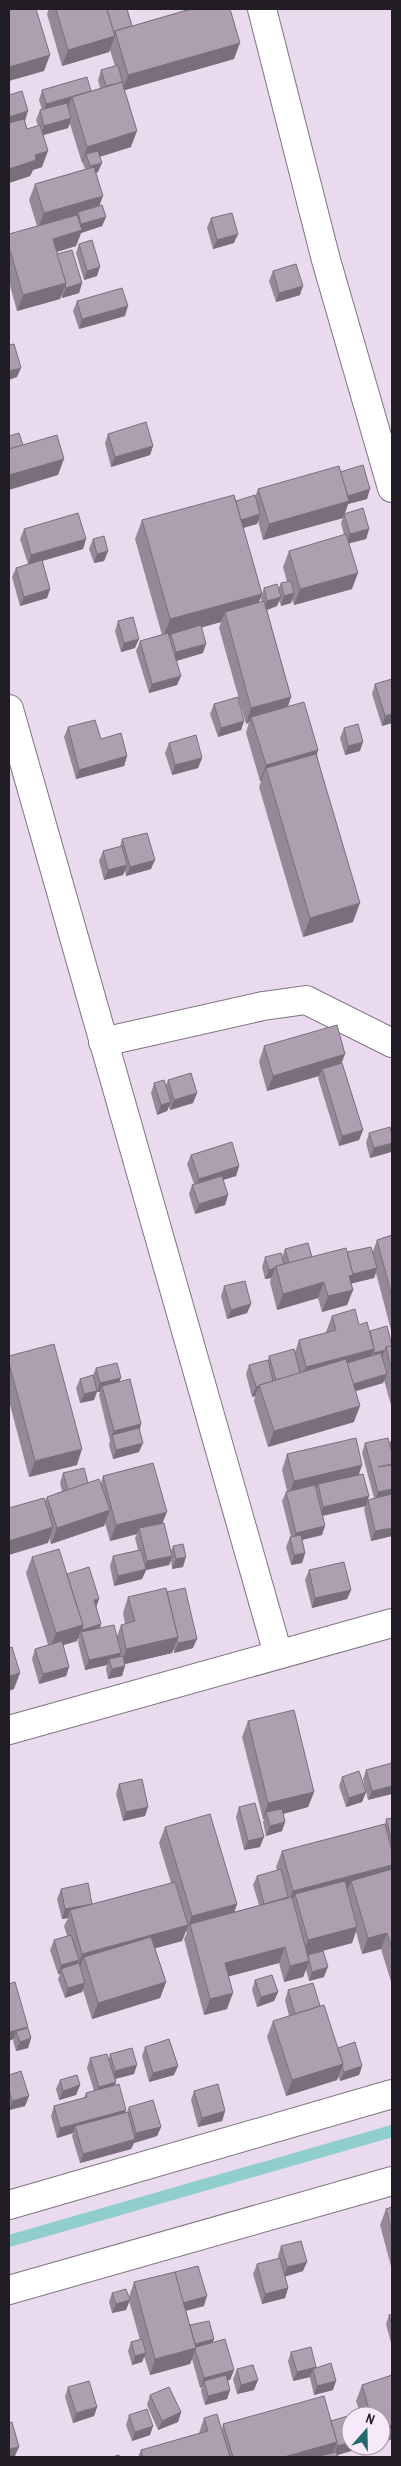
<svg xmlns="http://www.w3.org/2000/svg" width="401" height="2466" viewBox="0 0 401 2466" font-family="'Archivo Narrow',sans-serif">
	<rect width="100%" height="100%" fill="#e9dbed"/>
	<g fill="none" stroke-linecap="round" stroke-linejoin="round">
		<!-- stream -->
		<path stroke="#8fcecc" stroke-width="12" d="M9,2241l383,-110"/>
		<!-- minor casing -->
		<g stroke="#807383" stroke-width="30">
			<g id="minor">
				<path d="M262,9l64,251 66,228"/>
				<path d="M9,709l269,945"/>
				<path d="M103,1042l160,-36 43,-6 86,43"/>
				<path d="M9,1730l383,-107"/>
				<path d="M9,2205l383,-111"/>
				<path d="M9,2290l383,-109"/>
			</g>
		</g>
		<!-- minor -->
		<use href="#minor" stroke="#fff" stroke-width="28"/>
	</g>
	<!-- wall -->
	<g fill="#958997" fill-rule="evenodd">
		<path d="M49,9h78l5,17 54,-16v-1h44l4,50 -110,31 7,57 -31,10 -2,15 -2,1 3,33 7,11 -4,9 -21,7 -5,13 -20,6 1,2 25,29 -3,10 -17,5 -1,-4 -1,5 -43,12 -8,-29v-48l28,-8 -8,-26 6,-16 50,-15 -2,-5v-2l-1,1 -12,-39 -2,4 -25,7 -1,32 -9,3 -3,6 -21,7v-88l16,26 2,8 11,-3 -2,-6 4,-10h2l-3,-10 3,-10 49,1 9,-3 -2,-8 3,-10 14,-4 -5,-16 -1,2 -47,14 -15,-52z"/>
		<path d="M211,218l23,25 -21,6 -6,-21z"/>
		<path d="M79,244l18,32 -13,4 -8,-27z"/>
		<path d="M273,271l27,24 -24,7 -7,-21z"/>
		<path d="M77,301l48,15 -46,13 -6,-18z"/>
		<path d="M108,434l45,12 -3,9 -39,12 -6,-24z"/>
		<path d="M340,472l27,27 -19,5 -3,10 24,15 -3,10 -17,4 3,46 -58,16 -2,-6 -1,4 -10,3 -2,-6 -2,6 -10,4 24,87 -3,10 30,43 -1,5 36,167 -50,15 -44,-150 2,-6h-1l-14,-48 3,-11 -3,2 -27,-96 2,-6 -19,5 1,26 -27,8 1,24 -28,8 -13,-42 4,-10 22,-6 -27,-96 7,-19 113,-23 3,-8zM343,518l-2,5 3,12 -55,16 -6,16 4,15 -6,1 -3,6 -14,-1 -2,6 -19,-66 14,-4 1,-3 5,19zM260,597l2,5 -4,1z"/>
		<path d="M24,529l62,10 -3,10 -41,12 8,28 -3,9 -27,8 -8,-29 4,-9 12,-4 -8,-25z"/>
		<path d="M93,539l15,12 -4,10 -10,2 -5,-14z"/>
		<path d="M118,621l17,27 -14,4 -6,-21z"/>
		<path d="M392,679v44l-10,3 -10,-32 3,-10z"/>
		<path d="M214,704l30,17 -3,9 -23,7 -8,-23z"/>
		<path d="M68,727l33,12 26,17 -3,10 -48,13 -12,-42z"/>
		<path d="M344,728l16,23 -15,4 -5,-17z"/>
		<path d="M169,743l33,15 -4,10 -26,7 -7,-22z"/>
		<path d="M122,839l29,30 -25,7 -1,-5 -2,4 -19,5 -5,-19 4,-10 17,-4z"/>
		<path d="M264,1046l78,17 21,67 -4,10 -20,6 -21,-68 1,-2 -52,15 -8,-29z"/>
		<path d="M168,1080l29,13 -4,10 -23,7 -1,-4 -2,5 -10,4 -6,-22 3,-10 12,2z"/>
		<path d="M369,1133l22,19 -21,6 -4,-15z"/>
		<path d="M191,1155l48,11 -3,10 -13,4 5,15 -3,10 -30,9 -6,-20 3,-9 2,-1 -7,-20z"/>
		<path d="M392,1235v99l-16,-61 -2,5 -23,5 2,7 -6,15 -25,7 -4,-14 -41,12 -7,-28 1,-4 -6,1 -3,-12 3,-10h17l3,-8 27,8 35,-5 26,-1 4,-11z"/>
		<path d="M224,1286l27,18 -4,9 -20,6 -6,-23z"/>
		<path d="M332,1316l27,9 33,19v65l-8,-29 -1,3 -27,8 -2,31 -86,25 -14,-46 1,-5 -3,1 -6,-23 3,-9 19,-5 1,-4 26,-4 4,-12 27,-7v-1z"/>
		<path d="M9,1356l68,109 -48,12 -20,-76z"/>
		<path d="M96,1368l24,13 21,43 -1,5 -1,23 -26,7 -4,-14 1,-4 -11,-46 1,-3h-3l-3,8 -14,3 -4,-15 4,-9 13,-4z"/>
		<path d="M390,1441h2v95l-21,5 -7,-32 4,-9 6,-2 -12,-45 3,-10h25z"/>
		<path d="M287,1454l75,11 -3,10 10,21 -3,10 -43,10 -1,19 -20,5 3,13 -3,10 -11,2 -5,-18 4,-10h1l-9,-36 4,-9 1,-1 -5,-21z"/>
		<path d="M63,1473l25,10h13l2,-7 60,47 8,28 2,-5 10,21 -11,2 -1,-8 -2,4 -23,5 -4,9 -28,7 -4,-20 3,-10 25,-6 -3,-12 2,-4 -27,7 -5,-18 -1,3 -53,18 -2,-6 -1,5 -3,-42 2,-4 15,-6 -2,-8z"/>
		<path d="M32,1557l35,17 29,33 5,17 -1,4 17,8 4,-11 4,-1 -2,-11 5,-16 39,-5 26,56 -19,5v-4l-2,4 -47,11 -3,12 -14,3 -2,-10 1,-4 -22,5 -7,-28 1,-3h-1v-1l-1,3 -14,4 6,22 -3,9 -27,8 -7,-25 3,-10 13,-4 -22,-72z"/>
		<path d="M309,1570l42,20 -4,9 -35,9 -7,-28z"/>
		<path d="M248,1721l66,71 -6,15 -25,7 2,8 -3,9 -16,5 -3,-14 1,-3h-1l-21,-82z"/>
		<path d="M392,1763l-24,37 -5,-21 3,-9z"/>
		<path d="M342,1777l24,15 -4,10 -16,5 -7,-21z"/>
		<path d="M119,1784l26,32 -22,5 -7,-27z"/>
		<path d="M239,1807l21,40 -16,3 -8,-33z"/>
		<path d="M392,1818v167l-11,-36 -19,5 -6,-22 -4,11 -29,8 1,26 -15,4 -3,-11 -3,7 -19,5 -5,-19 -50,13 -2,33 -23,6 -20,-76 3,-7h-1v-1l-4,10 -27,7 11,34 -6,16 -68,21 -9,-29 -1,2 -17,6 -7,-19 2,-5h-2l-8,-24 4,-10 13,-4 -3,-10 4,-8 -6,1 -5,-20 4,-10 31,15 79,-21 -12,-40 6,-16 72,77 -3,8 25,-7 -6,-20 4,-9 20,-6 -1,-3 6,-16 103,-27 1,-5z"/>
		<path d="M255,1980l23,12 -4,9 -17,6 -5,-17z"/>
		<path d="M9,1984l19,43 -1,1 4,10 -3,10 -12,3 -3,-10 1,-2z"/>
		<path d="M288,1990l32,16 18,42 24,18 -3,9 -19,6 -2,-5 -1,4 -51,16 -19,-59 6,-16 16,-5 -4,-16z"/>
		<path d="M145,2047l29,28 -25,7 -7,-26z"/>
		<path d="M110,2054l24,20 -19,5 1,3 -2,4 11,27 2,-1 2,-5 32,20 -4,9 -23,7 -3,6 -51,14 -8,-27 1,-3 -16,5 -6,-22 3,-10 30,-8 2,-5 8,-2 -7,-23 3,-10 19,1z"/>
		<path d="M9,2075l20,21 -4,10 -16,4z"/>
		<path d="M60,2080l20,5 -4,10 -17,5 -3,-11z"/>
		<path d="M194,2091l31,20 -3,10 -24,6 -7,-27z"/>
		<path d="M392,2207v63l-12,-45 6,-16z"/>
		<path d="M281,2246l22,25 -18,5 3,12 -3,10 -23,6 -9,-30 4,-10 22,-5 -1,-3z"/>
		<path d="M134,2282l70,24 -18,5 4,14 24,14 -2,4 22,27 -4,10h-2l2,10 -3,9 -22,6 -4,-14 1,-4 -2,1 -8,-29 -2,5 -40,11 -6,-19 -2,6 -10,3 -4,-14 3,-9 9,-2 -11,-39 -3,9 -14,3 -3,-11 3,-9 17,4z"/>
		<path d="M392,2314v29h-1l-5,-19 3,-9z"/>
		<path d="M291,2352l24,16 18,22 -19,5 -4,-17v-1l-17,4 -5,-20z"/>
		<path d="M237,2369l17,21 -17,4 -4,-15z"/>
		<path d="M392,2375v64l-11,4v-27h-30v30h15l-1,1 -28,8 1,2h-200l3,-7 58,-17 5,-15 18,11 1,-5 108,-3 29,-8 -4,-12 6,-16z"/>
		<path d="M68,2387l29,20 -3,9 -21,7 -8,-26z"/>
		<path d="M150,2395l31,17 -3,10 -20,8 -11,-25z"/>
		<path d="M129,2415l24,11 -3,9 -18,6 -6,-16z"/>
	</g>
	<!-- shaded-wall -->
	<g fill="#796f7b">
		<path d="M115,36l-6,16 -47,14 6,-16z"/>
		<path d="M240,43l-6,16 -112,32 6,-16z"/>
		<path d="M50,55l-6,16 -35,10v-14z"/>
		<path d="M72,97l-4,10 -25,7 3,-10z"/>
		<path d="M28,111l-3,10 -16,5v-9z"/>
		<path d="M71,118l-3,10 -28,8 4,-10z"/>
		<path d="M137,131l-6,16 -43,13 -2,-6 -3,8 -1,1 5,-16z"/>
		<path d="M48,151l-6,16 -9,3 -3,6 -21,7v-14l26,-14z"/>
		<path d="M102,163l-4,9 -11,4 3,-10z"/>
		<path d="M103,196l-6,16h-19l-2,6 -38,11 6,-16z"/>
		<path d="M106,217l-4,9 -21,7 -5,13 -29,9 6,-16 26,-8 2,-7z"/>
		<path d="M238,234l-4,9 -21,6 4,-9z"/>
		<path d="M100,267l-3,9 -13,4 3,-9z"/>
		<path d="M66,283l-6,16 -43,12 6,-16z"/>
		<path d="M82,283l-3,10 -17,5 4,-10z"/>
		<path d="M303,286l-3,9 -24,7 3,-9z"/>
		<path d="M128,306l-3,10 -46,13 3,-10z"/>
		<path d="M21,368l-4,9 -8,3v-9z"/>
		<path d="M153,446l-3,9 -39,12 4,-10z"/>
		<path d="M64,459l-6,16 -49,15v-15z"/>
		<path d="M370,489l-3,10 -19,5 -5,14 -80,22 6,-16 77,-28z"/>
		<path d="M260,514l-3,10 -22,6 4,-10z"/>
		<path d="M369,529l-3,10 -19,5 3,-10z"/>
		<path d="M86,539l-3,10 -55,16 3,-10z"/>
		<path d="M108,551l-4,10 -10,2 3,-9z"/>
		<path d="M358,573l-6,16 -58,16 6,-16z"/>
		<path d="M50,589l-3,9 -27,8 4,-9z"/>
		<path d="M294,593l-3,10 -10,3 3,-10z"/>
		<path d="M262,594l-7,19 -30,-1 -4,10 -50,14v-2l-1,2 -7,2 7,-19z"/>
		<path d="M281,597l-4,9 -13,5 3,-10z"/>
		<path d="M139,639l-4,9 -14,4 3,-9z"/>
		<path d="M206,644l-3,9 -30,9 3,-10z"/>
		<path d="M181,676l-4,9 -28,8 3,-9z"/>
		<path d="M291,697l-6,16 -34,4 -2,5 -3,2 5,-16z"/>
		<path d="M392,714v9l-10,3 3,-10z"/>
		<path d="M244,721l-3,9 -23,7 3,-9z"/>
		<path d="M363,742l-3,9 -15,4 3,-9z"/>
		<path d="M318,750l-6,16 -46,2 -5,13h-1l6,-16z"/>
		<path d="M127,756l-3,10 -48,13 3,-9z"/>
		<path d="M202,758l-4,10 -26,7 3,-10z"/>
		<path d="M155,860l-4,9 -25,7 4,-9z"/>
		<path d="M127,865l-4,10 -19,5 4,-10z"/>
		<path d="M360,903l-7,19 -50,15 7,-19z"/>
		<path d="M345,1054l-6,16 -17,-1 -3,7 -52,15 6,-15z"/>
		<path d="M197,1093l-4,10 -23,7 4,-10z"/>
		<path d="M171,1102l-4,9 -10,4 4,-10z"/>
		<path d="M363,1130l-4,10 -20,6 3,-10z"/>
		<path d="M392,1143v4l-1,5 -21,6 4,-10z"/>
		<path d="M239,1166l-3,10 -41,12 4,-9z"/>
		<path d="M228,1195l-3,10 -30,9 4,-10z"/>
		<path d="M275,1268l-4,10 -6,1 4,-9z"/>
		<path d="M377,1268l-3,10 -24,6 3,6 -6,15 -25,7 6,-16 21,-20 4,-2z"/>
		<path d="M324,1282l-6,16 -41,12 6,-16z"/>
		<path d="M251,1304l-4,9 -20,6 4,-9z"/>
		<path d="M374,1349l-6,16 -68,18 6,-16z"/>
		<path d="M385,1350l-4,10 -10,3 3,-10z"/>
		<path d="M387,1374l-4,9 -34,10 4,-9z"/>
		<path d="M121,1378l-4,9 -15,-1 -2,6h-3l3,-9z"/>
		<path d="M259,1386l-4,10 -3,1 4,-10z"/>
		<path d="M97,1391l-3,9 -14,3 4,-9z"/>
		<path d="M360,1406l-6,16 -86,25 6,-16z"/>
		<path d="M141,1424l-3,10 -26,1 2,-4z"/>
		<path d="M143,1443l-4,9 -26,7 3,-9z"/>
		<path d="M82,1449l-5,16 -48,12 6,-16z"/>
		<path d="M362,1465l-6,16 -38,3 -3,7 -27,6 6,-16z"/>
		<path d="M392,1489v8l-17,4 3,-9z"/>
		<path d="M369,1496l-3,10 -46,10 3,-9z"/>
		<path d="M110,1510l-6,16 -53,18 6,-16z"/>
		<path d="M167,1512l-6,15 -22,1 -2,6 -27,7 6,-16z"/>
		<path d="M325,1526l-3,9 -30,7 4,-9z"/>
		<path d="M53,1527l-5,16 -39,12v-14z"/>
		<path d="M392,1528v8l-21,5 4,-10z"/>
		<path d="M305,1553l-3,10 -11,2 3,-10z"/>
		<path d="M172,1556l-3,9 -23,5 -4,9 -28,7 4,-10 26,-6 3,-9z"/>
		<path d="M186,1557l-3,10 -11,2 4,-10z"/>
		<path d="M351,1590l-4,9 -35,9 3,-10z"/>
		<path d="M99,1599l-3,9 -2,-8z"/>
		<path d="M101,1624l-3,9 -17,-1 -3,7 4,-9z"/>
		<path d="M83,1625l-6,16 -27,8 6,-16z"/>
		<path d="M178,1637l-6,16 -51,12 5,-16z"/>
		<path d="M197,1639l-4,9 -19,5 4,-10z"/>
		<path d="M121,1653l-3,9 -9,-3 -2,6 -22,5 4,-10z"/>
		<path d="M125,1666l-3,10 -14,3 4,-10z"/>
		<path d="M69,1667l-3,9 -27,8 4,-10z"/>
		<path d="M20,1673l-6,16 -5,2v-15z"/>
		<path d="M392,1786v8l-24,6 4,-9z"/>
		<path d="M314,1792l-6,15 -40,11 -2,-6 -2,7h-1l5,-16z"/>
		<path d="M366,1792l-4,10 -16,5 3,-9z"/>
		<path d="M148,1807l-3,9 -22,5 3,-9z"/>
		<path d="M285,1822l-3,9 -16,5 4,-10z"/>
		<path d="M264,1837l-4,10 -16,3 4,-9z"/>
		<path d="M392,1865v8l-41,8 -4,10 -52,3 -5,13h-3l6,-16z"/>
		<path d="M92,1904l-3,9 -19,-3 -2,8 -6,1 3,-10z"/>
		<path d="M237,1904l-5,15 -42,5 -4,8 6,-16z"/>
		<path d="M188,1925l-6,16 -95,26 -3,-10 -5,12 -3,1 6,-16z"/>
		<path d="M357,1927l-5,16 -50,13 6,-16z"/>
		<path d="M387,1933l-6,16 -19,5 6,-16z"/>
		<path d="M285,1947l-6,16 -60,16 6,-16z"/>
		<path d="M79,1960l-4,9h-14l-1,5h-2l3,-9z"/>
		<path d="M309,1961l-6,16 -19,5 6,-16z"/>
		<path d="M328,1967l-4,10 -15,4 3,-9z"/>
		<path d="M166,1982l-6,16 -68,21 6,-16z"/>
		<path d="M85,1983l-3,9 -17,6 3,-10z"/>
		<path d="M278,1992l-4,9 -17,6 4,-10z"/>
		<path d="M233,1993l-6,16 -23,6 6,-16z"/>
		<path d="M28,2027l-4,9 -8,-5 -2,8 -5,2v-9z"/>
		<path d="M31,2038l-3,10 -12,3 4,-9z"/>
		<path d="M343,2064l-6,16 -51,16 6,-16z"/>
		<path d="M137,2065l-3,9 -23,6 4,-9z"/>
		<path d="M178,2066l-4,9 -25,7 4,-9z"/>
		<path d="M362,2066l-3,9 -19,6 4,-9z"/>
		<path d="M116,2082l-4,10 -17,4 4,-9z"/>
		<path d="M80,2085l-4,10 -17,5 4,-9z"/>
		<path d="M29,2096l-4,10 -16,4 3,-9z"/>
		<path d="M126,2110l-3,10 -48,6 -2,7 -16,5 3,-10z"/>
		<path d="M225,2111l-3,10 -24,6 4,-9z"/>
		<path d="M161,2127l-4,9 -23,7 -3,6 -51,14 3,-9 51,-14 2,-7z"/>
		<path d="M307,2262l-4,9 -19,6 3,-10z"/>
		<path d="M288,2288l-3,10 -23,6 3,-10z"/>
		<path d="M207,2296l-3,10 -25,6 4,-9z"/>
		<path d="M130,2300l-4,10 -14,3 4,-9z"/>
		<path d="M214,2339l-4,10 -15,1 -5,14 -40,11 5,-16 39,-15z"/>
		<path d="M146,2353l-4,9 -10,3 3,-9z"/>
		<path d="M316,2367l-2,5 -1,-3 -3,8 -17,4 4,-9z"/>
		<path d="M234,2370l-4,10 -24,6 -2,-5 -2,6 -2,1 4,-10z"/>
		<path d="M258,2380l-4,10 -17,4 4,-9z"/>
		<path d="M336,2381l-3,9 -19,5 3,-9z"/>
		<path d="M230,2390l-3,9 -22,6 3,-9z"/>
		<path d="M97,2407l-3,9 -21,7 3,-10z"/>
		<path d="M181,2412l-3,10 -20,8 4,-9z"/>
		<path d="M392,2425v14l-11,4v-15z"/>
		<path d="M153,2426l-3,9 -18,6 3,-9z"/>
		<path d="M337,2442l-5,15h-48z"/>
		<path d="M351,2442v4h15l-1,1 -31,9 3,-10z"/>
		<path d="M19,2447l-4,9 -6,1v-8z"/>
	</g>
	<!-- building -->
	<g fill="#ad9fb0" stroke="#796f7b">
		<path d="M9,9h27l14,46 -41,12z"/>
		<path d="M56,9h51l8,27 -47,14z"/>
		<path d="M107,9h20l5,17 -17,5 -1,2z"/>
		<path d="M191,9h39l10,34 -112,32 -13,-44z"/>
		<path d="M118,65l5,19h-1v-2l-16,4 -5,-16z"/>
		<path d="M87,77l4,14 -45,13 -4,-14z"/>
		<path d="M122,82l15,49 -50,16 -15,-50z"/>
		<path d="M22,91l6,20 -19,6v-22z"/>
		<path d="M67,103l4,15 -27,8 -4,-16z"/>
		<path d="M24,119l3,10 13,-4 8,26 -13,4 1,5 -27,9v-46z"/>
		<path d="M98,151l4,12 -12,3 -4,-12z"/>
		<path d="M94,167l9,29 -59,17 -9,-29z"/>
		<path d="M102,205l4,12 -25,7 -3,-12z"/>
		<path d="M232,213l6,21 -21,6 -6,-22z"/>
		<path d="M77,215l5,15 -29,9 13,44 -43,12 -14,-48v-13z"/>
		<path d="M92,240l8,27 -13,4 -8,-27z"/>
		<path d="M72,250l10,33 -16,5 -1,-3 1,-2 -9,-29z"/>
		<path d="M296,264l7,22 -24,7 -6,-22z"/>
		<path d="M122,288l6,18 -46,13 -5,-18z"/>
		<path d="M14,344l7,24 -12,3v-26z"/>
		<path d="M146,422l7,24 -38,11 -7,-23z"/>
		<path d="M19,433l4,12 -14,4v-13z"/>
		<path d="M57,435l7,24 -55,16v-26z"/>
		<path d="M363,465l7,24 -22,7 -8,-24z"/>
		<path d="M339,466l10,35 -80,23 -11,-35z"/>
		<path d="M234,495l28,99 -92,25 -28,-99z"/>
		<path d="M255,495l5,19 -19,6 -5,-19z"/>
		<path d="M363,508l6,21 -19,5 -6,-20z"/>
		<path d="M78,513l8,26 -55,16 -7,-26z"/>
		<path d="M346,534l12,39 -58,16 -11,-38z"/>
		<path d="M104,536l4,15 -11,3 -4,-15z"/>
		<path d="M42,560l8,29 -26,8 -8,-29z"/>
		<path d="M291,581l3,12 -10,3 -3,-13z"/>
		<path d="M277,584l4,13 -14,4 -3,-13z"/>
		<path d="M264,601l27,96 -40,11 -26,-96z"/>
		<path d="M133,617l6,22 -15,4 -6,-22z"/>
		<path d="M201,625l5,19 -30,8 -5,-18z"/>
		<path d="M168,633l13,43 -29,8 -12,-43z"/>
		<path d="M392,679v35l-7,2 -10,-32z"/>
		<path d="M238,697l6,24 -23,7 -7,-24z"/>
		<path d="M304,702l14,48 -52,15 -15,-48z"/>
		<path d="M95,720l6,19 20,-6 6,23 -48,14 -11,-43z"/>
		<path d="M358,724l5,18 -15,4 -4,-18z"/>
		<path d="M196,735l6,23 -27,7 -6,-22z"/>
		<path d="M316,754l44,149 -50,15 -44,-150z"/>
		<path d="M147,833l8,27 -25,7 -8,-28z"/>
		<path d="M122,846l5,19 -19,5 -5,-19z"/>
		<path d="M337,1025l8,29 -72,22 -9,-30z"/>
		<path d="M342,1063l21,67 -21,6 -20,-67z"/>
		<path d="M191,1073l6,20 -23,7 -6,-20z"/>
		<path d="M164,1080l7,22 -10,3 -7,-22z"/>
		<path d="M390,1127l2,8v8l-18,5 -5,-15z"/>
		<path d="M232,1142l7,24 -40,13 -8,-24z"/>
		<path d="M222,1176l6,19 -29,9 -7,-19z"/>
		<path d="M392,1235v62l-15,-57z"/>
		<path d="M308,1243l4,14 -23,6 -4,-14z"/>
		<path d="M371,1247l6,21 -24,6 -6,-22z"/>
		<path d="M346,1248l7,27 -4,1 4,14 -25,6 -4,-14 -41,12 -7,-28z"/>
		<path d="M281,1253l3,11 -8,2 -1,2 -6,2 -4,-13z"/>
		<path d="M245,1281l6,23 -20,6 -7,-24z"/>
		<path d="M355,1309l4,16 8,-3 7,27 -68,18 -7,-27 37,-10 -4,-14z"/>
		<path d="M387,1326l5,20 -6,1 -1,3 -11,3v-4l-4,-18z"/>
		<path d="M54,1344l28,105 -47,12 -26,-98v-7z"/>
		<path d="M392,1346v25l-6,-24z"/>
		<path d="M294,1349l6,24 -24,7 -7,-24z"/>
		<path d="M381,1353l6,21 -34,10 -6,-21z"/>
		<path d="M346,1359l14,47 -86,25 -15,-46z"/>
		<path d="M268,1360l5,21 -14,4v1l-3,1 -7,-22z"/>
		<path d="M117,1363l4,15 -21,5 -4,-15z"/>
		<path d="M93,1375l4,16 -13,3 -4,-15z"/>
		<path d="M130,1379l11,45 -27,7 -12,-45z"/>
		<path d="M139,1428l4,15 -27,7 -4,-15z"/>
		<path d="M356,1438l6,27 -68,16 -7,-27z"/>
		<path d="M388,1438l4,15v11l-14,3 14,-2v24l-14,3 -13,-49z"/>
		<path d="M153,1463l14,49 -51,13 -13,-49z"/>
		<path d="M84,1468l4,15 -20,7 -5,-17z"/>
		<path d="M363,1474l6,22 -46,11 -5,-23z"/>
		<path d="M99,1479l11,31 -53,18 -10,-31z"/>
		<path d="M315,1485l10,41 -29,7 -10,-41z"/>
		<path d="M392,1494v34l-17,3 -7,-31z"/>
		<path d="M44,1498l9,29 -44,14v-33z"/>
		<path d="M164,1523l8,33 -25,5 -8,-33z"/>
		<path d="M301,1535l4,18 -11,2 -4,-18z"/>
		<path d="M183,1544l3,13 -10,2 -3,-13z"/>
		<path d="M59,1549l24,76 -27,8 -24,-76z"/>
		<path d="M141,1550l5,19 -28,7 -5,-20z"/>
		<path d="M344,1562l7,28 -36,8 -6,-28z"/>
		<path d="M89,1567l10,32 -5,1 7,24 -19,6 1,-5 -16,-51z"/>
		<path d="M166,1588l12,49 -52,12 -5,-24 14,-4 -7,-24z"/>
		<path d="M185,1588l12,51 -19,4 -1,-3 1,-3 -11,-45z"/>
		<path d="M114,1625l7,28 -32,7 -8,-28z"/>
		<path d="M62,1641l7,26 -26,7 -8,-25z"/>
		<path d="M12,1647l8,26 -11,3v-28z"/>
		<path d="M123,1656l2,10 -13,3 -3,-10z"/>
		<path d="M294,1710l20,82 -46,11 -20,-82z"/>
		<path d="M392,1763v23l-20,5 -6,-21z"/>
		<path d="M359,1771l7,21 -17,6 -7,-21z"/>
		<path d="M142,1779l6,28 -22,5 -7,-28z"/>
		<path d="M255,1803l9,34 -16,4 -9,-34z"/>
		<path d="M282,1809l3,13 -15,4 -4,-14z"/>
		<path d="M210,1814l27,90 -45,12 -27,-89z"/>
		<path d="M392,1818v23l-6,-22z"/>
		<path d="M385,1824l7,27v14l-99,26 -11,-40z"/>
		<path d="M281,1869l7,28 -24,7 -7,-28z"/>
		<path d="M392,1869v80l-5,-16 -19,5 -17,-57z"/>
		<path d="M345,1881l12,46 -49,13 -13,-46z"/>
		<path d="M175,1882l13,43 -106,29 -12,-44z"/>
		<path d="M88,1883l4,21 -27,5 -4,-20z"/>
		<path d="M292,1897l17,64 -19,5 -5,-19 -60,16 8,30 -23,6 -20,-75z"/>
		<path d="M71,1935l8,25 -18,5 -7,-25z"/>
		<path d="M151,1937l15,45 -68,21 -14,-46z"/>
		<path d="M323,1951l5,16 -16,5 -4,-17z"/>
		<path d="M79,1963l6,20 -17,5 -7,-19z"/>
		<path d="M272,1975l6,17 -17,5 -6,-17z"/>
		<path d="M15,1982l13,45 -19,5v-48z"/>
		<path d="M313,1983l7,23 -25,8 -7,-24z"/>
		<path d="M324,2005l19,59 -51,16 -19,-59z"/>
		<path d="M28,2028l3,10 -11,4 -4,-11z"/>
		<path d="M169,2039l9,27 -25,7 -8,-26z"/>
		<path d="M355,2042l7,24 -18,6 -2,-5 1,-3 -5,-16z"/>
		<path d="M132,2048l5,17 -22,6 -5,-17z"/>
		<path d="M107,2054l9,28 -17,5 -9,-29z"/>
		<path d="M21,2071l8,25 -17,5 -3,-11v-15z"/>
		<path d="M77,2075l3,10 -17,6 -3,-11z"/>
		<path d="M119,2084l7,26 -66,18 -6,-22 33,-9 -1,-4z"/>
		<path d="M218,2084l7,27 -23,7 -8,-27z"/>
		<path d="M153,2100l8,27 -25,6 -7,-26z"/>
		<path d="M128,2112l7,27 -52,15 -8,-28z"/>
		<path d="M392,2207v26l-6,-24z"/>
		<path d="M301,2241l6,21 -20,5 -6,-21z"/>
		<path d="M280,2258l8,30 -23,6 -8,-30z"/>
		<path d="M198,2266l9,30 -24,7 -8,-31z"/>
		<path d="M175,2272l21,76 -41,11 -21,-77z"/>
		<path d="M126,2289l4,11 -14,4 -4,-11z"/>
		<path d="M392,2314v11l-3,-10z"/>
		<path d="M209,2321l5,18 -19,5 -5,-19z"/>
		<path d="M142,2339l4,14 -11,3 -4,-14z"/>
		<path d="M225,2339l9,31 -30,8 -9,-28 1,-3z"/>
		<path d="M311,2347l5,20 -19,5 -6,-20z"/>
		<path d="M331,2363l5,18 -19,5 -4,-17z"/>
		<path d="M253,2365l5,15 -17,5 -4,-16z"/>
		<path d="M226,2375l4,15 -22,6 -4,-15z"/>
		<path d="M392,2375v50l-11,3v-12h-10l-9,-31z"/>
		<path d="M89,2381l8,26 -21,6 -8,-26z"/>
		<path d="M169,2387l12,25 -19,9 -12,-26z"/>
		<path d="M324,2396l13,46 -53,15h-51l-10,-33z"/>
		<path d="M147,2409l6,17 -18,6 -6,-17z"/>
		<path d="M361,2412l2,4h-12v26l-14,4v-4l-6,-21z"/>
		<path d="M217,2414l13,43h-87l-2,-7 67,-19 -4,-13z"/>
		<path d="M12,2422l7,25 -10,2v-26z"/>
		<path d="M336,2452l2,5h-22z"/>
		<path d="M119,2455v2h-7z"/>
	</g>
	<!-- border -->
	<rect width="401" height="2466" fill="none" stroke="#221d24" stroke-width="20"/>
	<!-- north arrow -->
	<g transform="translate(366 2431) rotate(20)"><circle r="24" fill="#f7e8fa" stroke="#a297a4"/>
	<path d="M0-4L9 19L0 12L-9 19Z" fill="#1f6b6b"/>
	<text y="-8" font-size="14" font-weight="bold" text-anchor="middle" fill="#221d24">N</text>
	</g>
</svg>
